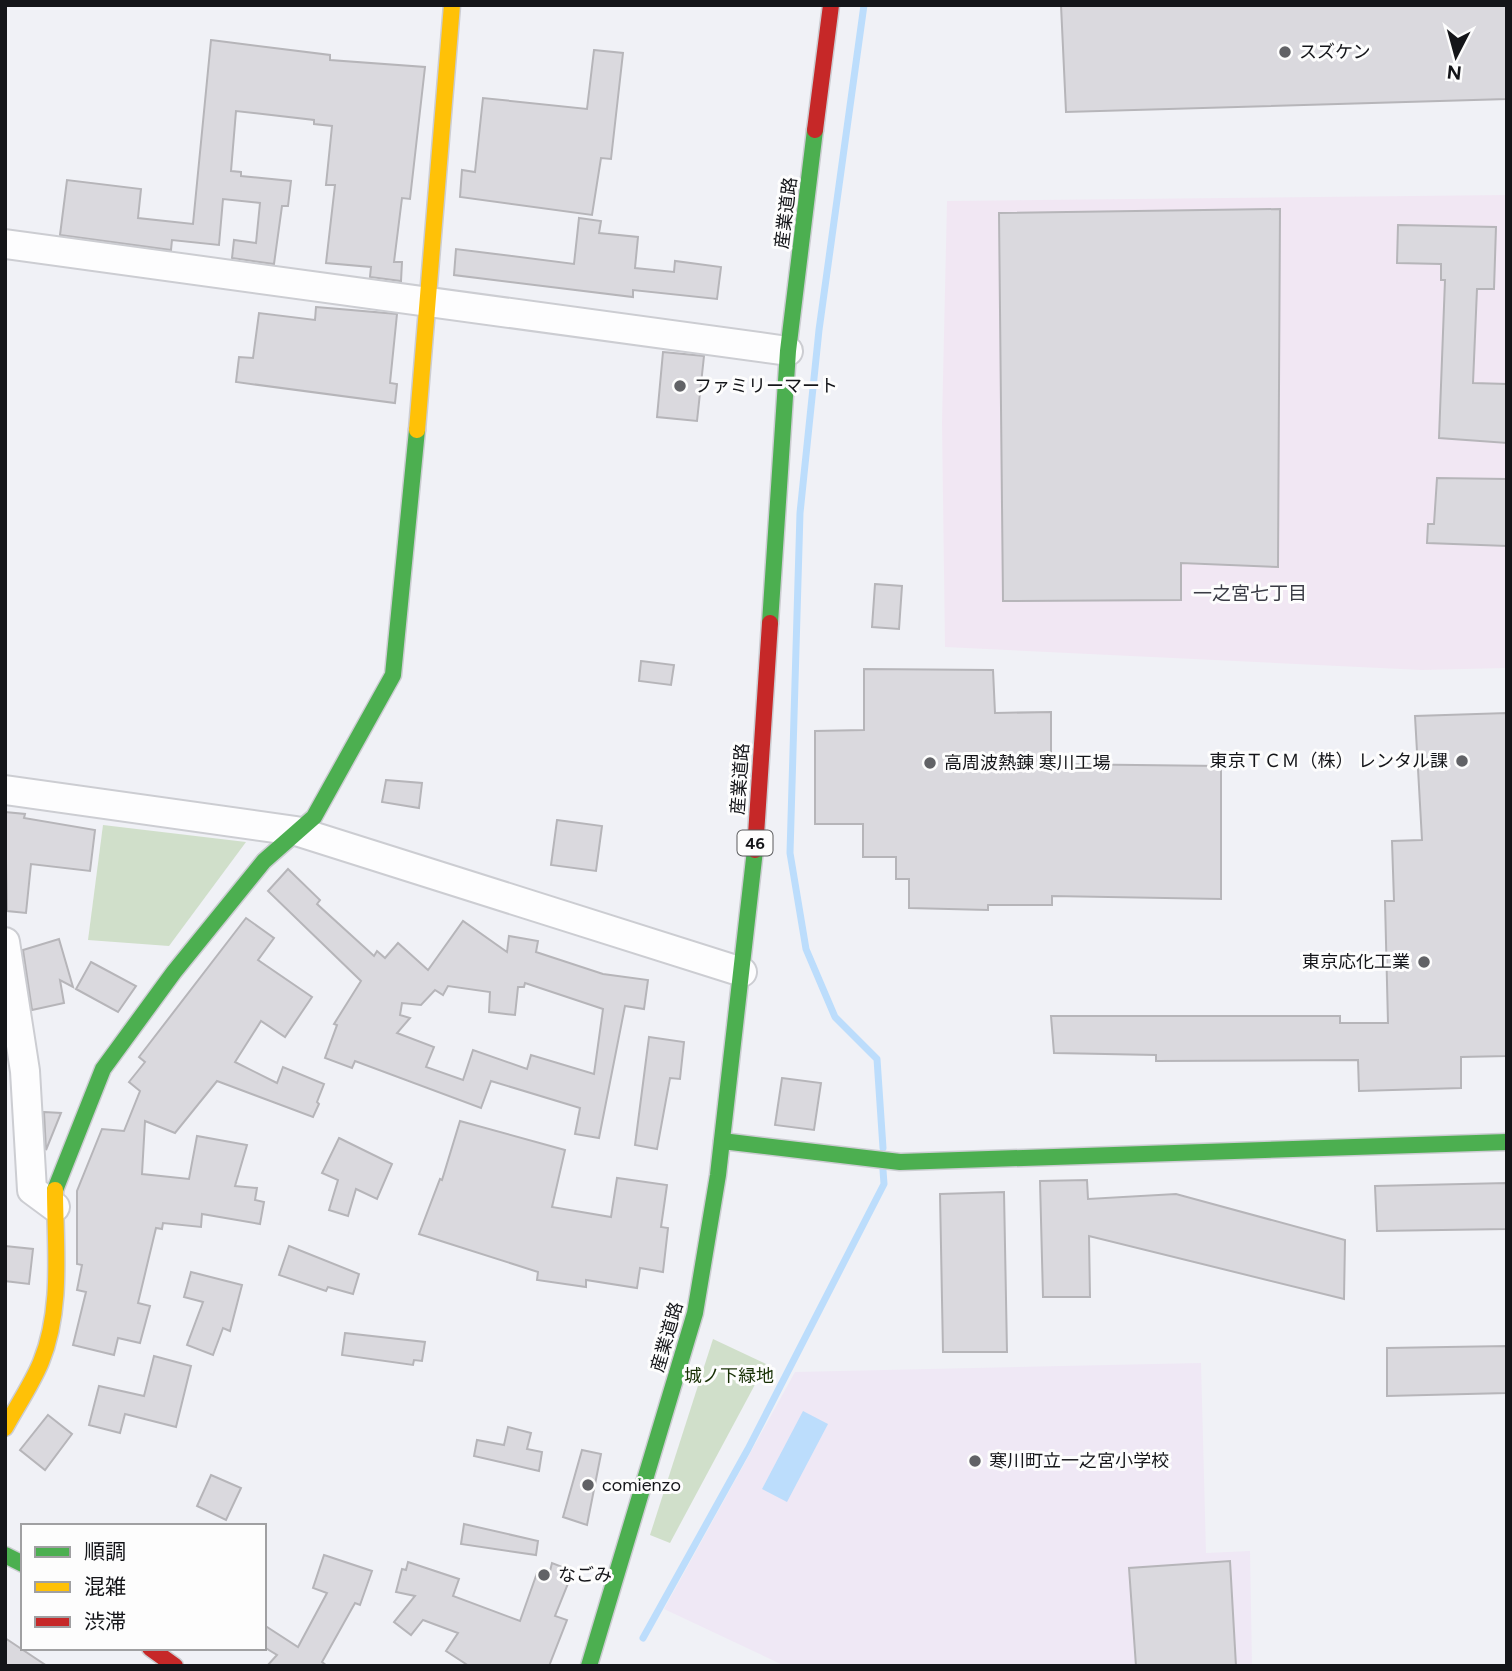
<svg xmlns="http://www.w3.org/2000/svg" width="1512" height="1671" viewBox="0 0 1512 1671" font-family="Figtree,'Noto Sans JP',sans-serif">
	<rect width="100%" height="100%" fill="#f0f1f6"/>
	<!-- industrial -->
	<path fill="#f1e7f3" d="M1507,195v473l-85,2 -477,-23 -3,-224 5,-222z"/>
	<!-- education -->
	<path fill="#efe8f5" d="M1201,1363l5,190 44,-2 2,115h-467l-121,-57 131,-237z"/>
	<!-- green -->
	<g fill="#d0dfca">
		<path d="M103,825l143,17 -77,104 -81,-6z"/>
		<path d="M713,1339l53,25 -96,179 -20,-8z"/>
	</g>
	<!-- water -->
	<path fill="#bcddfc" d="M803,1411l25,13 -41,78 -25,-13z"/>
	<g fill="none" stroke-linecap="round" stroke-linejoin="round">
		<!-- stream -->
		<g stroke="#bcddfc" stroke-width="7">
			<path d="M864,5l-45,325 -19,183 -10,340 16,96 29,68 42,42 6,89"/>
			<path d="M643,1638l105,-189 136,-265 -1,-14"/>
		</g>
	</g>
	<!-- building -->
	<g fill="#dad9de" stroke="#b6b5b9" stroke-width="2" fill-rule="evenodd">
		<path d="M1061,5h446v94l-441,13z"/>
		<path d="M211,40l119,15v5l95,7 -15,132 -8,-1 -8,64h8l-1,19 -31,-4 1,-10 -45,-4 9,-78h-9l6,-59 -18,-2v-4l-78,-9 -5,60 10,1v4l50,5 -3,25h-6l-8,58 -42,-6 2,-18 22,3 4,-40 -37,-4 -4,46 -47,-5 -1,10 -111,-15 7,-55 74,9 -3,29 55,6z"/>
		<path d="M594,50l29,3 -12,106 -10,-1 -9,57 -132,-18 2,-27 13,2 8,-74 104,11z"/>
		<path d="M1280,209l-2,358 -97,-4v37l-178,1 -4,-388z"/>
		<path d="M579,218l22,3 -2,12 39,4 -3,31 39,4 1,-11 46,6 -4,32 -84,-9v7l-179,-22 2,-26 118,15z"/>
		<path d="M1398,225l98,2 -2,62h-17l-4,94 34,1v59l-68,-5 6,-158h-4v-16l-44,-1z"/>
		<path d="M316,307l81,7 -7,69 7,1 -2,19 -159,-21 3,-25 14,1 6,-45 56,7z"/>
		<path d="M663,352l41,4 -7,65 -40,-4z"/>
		<path d="M1437,478l70,1v67l-80,-3 1,-19h6z"/>
		<path d="M875,584l27,2 -3,43 -27,-2z"/>
		<path d="M641,661l33,4 -3,20 -32,-4z"/>
		<path d="M864,669l129,1 2,43 56,-1v52l170,2v133l-169,-3v9h-64v5l-79,-2v-29h-13v-22h-33v-33h-48v-93l49,-1z"/>
		<path d="M1507,713v343l-46,1v31l-102,3 -1,-31 -202,1v-6l-102,-2 -3,-37h289v7h48l-3,-122h9l-2,-60 30,-1 -7,-124z"/>
		<path d="M386,780l36,3 -3,25 -37,-6z"/>
		<path d="M5,812l20,2 -1,4 71,12 -5,41 -59,-7 -5,49 -19,-2z"/>
		<path d="M557,820l45,6 -6,45 -45,-6z"/>
		<path d="M288,869l32,31 -3,4 57,52 3,-5 8,7 13,-15 30,27 35,-49 44,31 2,-16 29,5 -2,11 67,22 45,6 -4,29 -19,-3 -26,132 -24,-4 5,-26 -89,-27 -10,27 -126,-47 -3,7 -27,-10 12,-33 -3,-1 27,-43 -93,-90zM525,983l78,26 -9,65 -63,-19 -4,14 -54,-19 -10,30 -37,-13 8,-20 -37,-14 13,-15 -10,-3 2,-12 19,2 14,-15 8,5 5,-9 42,6 -1,20 26,3 3,-28h6z"/>
		<path d="M246,918l28,20 -16,22 54,37 -27,40 -24,-16 -26,41 42,21 6,-16 41,17 -7,18 2,2 -6,13 -96,-36 -42,52 -30,-12 -3,53 47,5 8,-43 50,9 -12,41 22,2 -2,12 9,2 -4,22 -58,-10 -1,13 -38,-4 -1,6 -6,-1 -18,75 12,3 -10,37 -22,-5 -4,17 -41,-10 13,-53 -9,-2 5,-25 -5,-1v-73l25,-62 22,2 16,-40 -11,-9 16,-20 -6,-5z"/>
		<path d="M59,939l14,48 -13,-7 4,23 -32,7 -9,-60z"/>
		<path d="M91,962l45,24 -18,26 -42,-23z"/>
		<path d="M649,1037l35,5 -4,37 -10,-1 -13,71 -22,-4z"/>
		<path d="M782,1078l39,5 -7,47 -39,-5z"/>
		<path d="M44,1112l17,1 -15,37z"/>
		<path d="M460,1121l105,29 -13,57 59,10 6,-39 50,7 -6,42 7,1 -5,44 -23,-4 -3,20 -51,-8v7l-49,-7 1,-8 -119,-38 21,-55 2,1z"/>
		<path d="M339,1138l53,26 -15,35 -21,-10 -8,27 -19,-6 9,-30 -16,-7z"/>
		<path d="M1087,1180l1,19 88,-5 169,46 -1,59 -255,-63 1,61h-47l-3,-116z"/>
		<path d="M1507,1183v46l-130,2 -2,-45z"/>
		<path d="M1004,1192l3,160h-64l-3,-158z"/>
		<path d="M5,1246l28,3 -4,35 -24,-3z"/>
		<path d="M289,1246l70,28 -6,20 -25,-7 -2,4 -47,-16z"/>
		<path d="M191,1272l51,13 -12,46 -7,-3 -10,27 -26,-10 16,-43 -19,-5z"/>
		<path d="M345,1333l80,9 -3,19 -8,-1 -1,5 -71,-10z"/>
		<path d="M1507,1346v47l-120,3v-48z"/>
		<path d="M154,1356l37,10 -15,61 -51,-13 -5,19 -31,-8 10,-39 45,10z"/>
		<path d="M48,1415l24,19 -27,36 -25,-20z"/>
		<path d="M508,1427l23,6 -4,16 15,3 -3,19 -65,-15 3,-16 27,5z"/>
		<path d="M582,1450l19,4 -14,71 -24,-8z"/>
		<path d="M211,1475l30,13 -15,32 -29,-14z"/>
		<path d="M464,1524l74,17 -2,14 -75,-11z"/>
		<path d="M324,1555l48,16 -12,34 -5,-2 -33,59 5,4h-60l10,-11 -13,-8v-22l34,22 29,-54 -14,-5z"/>
		<path d="M1230,1561l6,105h-100l-7,-98z"/>
		<path d="M408,1562l51,17 -6,17 67,25 17,-48 12,2 3,-12 21,8 -18,45 12,4 -18,46h-80l-23,-15 12,-18 -35,-13 -12,15 -17,-13 21,-26 -19,-4 6,-23 4,1z"/>
		<path d="M5,1638l42,28h-42z"/>
	</g>
	<g fill="none" stroke-linecap="round" stroke-linejoin="round">
		<!-- street casing -->
		<g stroke="#cccdd2" stroke-width="32">
			<g id="street">
				<path d="M5,244l783,107"/>
				<path d="M5,790l291,41 446,141"/>
				<path d="M5,942l20,129 7,119 23,17"/>
			</g>
		</g>
		<!-- fast casing -->
		<g stroke="#cccdd2" stroke-width="19">
			<g id="fast">
				<path d="M770,623l18,-272 27,-221"/>
				<path d="M722,1141l178,21 607,-20"/>
				<path d="M55,1190l48,-121 71,-97 90,-111 50,-44 79,-142 24,-245"/>
				<path d="M5,1555l18,9"/>
				<path d="M589,1666l106,-353 23,-138 37,-325"/>
			</g>
		</g>
		<!-- slow casing -->
		<g stroke="#cccdd2" stroke-width="19">
			<g id="slow">
				<path d="M417,430l35,-425"/>
				<path d="M5,1428c12,-22 27,-44 36,-66 22,-54 14,-116 14,-172"/>
			</g>
		</g>
		<!-- jam casing -->
		<g stroke="#cccdd2" stroke-width="19">
			<g id="jam">
				<path d="M815,130l16,-125"/>
				<path d="M755,850l15,-227"/>
				<path d="M150,1648l25,18"/>
			</g>
		</g>
		<!-- street -->
		<use href="#street" stroke="#fdfdfe" stroke-width="28"/>
		<!-- fast -->
		<use href="#fast" stroke="#4caf50" stroke-width="16"/>
		<!-- slow -->
		<use href="#slow" stroke="#ffc107" stroke-width="16"/>
		<!-- jam -->
		<use href="#jam" stroke="#c62828" stroke-width="16"/>
	</g>
	<!-- markers -->
	<g fill="#616266" stroke="#fdfdfd" stroke-width="2.5">
		<circle cx="1285" cy="52" r="7"/>
		<circle cx="680" cy="386" r="7"/>
		<circle cx="1462" cy="761" r="7"/>
		<circle cx="930" cy="763" r="7"/>
		<circle cx="1424" cy="962" r="7"/>
		<circle cx="975" cy="1461" r="7"/>
		<circle cx="588" cy="1485" r="7"/>
		<circle cx="544" cy="1575" r="7"/>
	</g>
	<g text-anchor="middle" stroke-width="6" stroke-linejoin="round" paint-order="stroke">
		<!-- shield labels -->
		<rect fill="#fdfdfd" stroke="#5a5b5d" stroke-width="2" x="737.5" y="830.5" width="35" height="25" rx="5"/>
		<g font-size="16" font-weight="bold" fill="#141519">
			<text x="755" y="849">46</text>
		</g>
		<!-- poi labels -->
		<g font-size="18" fill="#141519" stroke="#fdfdfd" text-anchor="start">
			<text x="1299" y="58">スズケン</text>
			<text x="694" y="392">ファミリーマート</text>
			<text x="1448" y="767" text-anchor="end">東京ＴＣＭ（株） レンタル課</text>
			<text x="944" y="769">高周波熱錬 寒川工場</text>
			<text x="1410" y="968" text-anchor="end">東京応化工業</text>
			<text x="989" y="1467">寒川町立一之宮小学校</text>
			<text x="602" y="1491">comienzo</text>
			<text x="558" y="1581">なごみ</text>
		</g>
		<!-- street labels -->
		<g font-size="18" fill="#141519" stroke="#fdfdfd">
			<text transform="translate(786 213) rotate(-83)" y="6">産業道路</text>
			<text transform="translate(740 779) rotate(-86)" y="6">産業道路</text>
			<text transform="translate(667 1337) rotate(-74)" y="6">産業道路</text>
		</g>
		<!-- park labels -->
		<g font-size="18" fill="#183105" stroke="#fdfdfd">
			<text x="729" y="1382">城ノ下緑地</text>
		</g>
		<!-- neighbourhood labels -->
		<g font-size="19" fill="#3a3c45" stroke="#fdfdfd">
			<text x="1250" y="600">一之宮七丁目</text>
		</g>
	</g>
	<!-- border -->
	<rect width="1512" height="1671" fill="none" stroke="#141519" stroke-width="14"/>
	<!-- legend -->
	<rect x="21" y="1524" width="245" height="126" fill="#fdfdfd" stroke="#a0a0a2" stroke-width="2"/>
	<rect x="35" y="1547" width="35" height="10" fill="#4caf50" stroke="#a0a0a2" stroke-width="2"/>
	<text x="84" y="1559" font-size="21" fill="#141519">順調</text>
	<rect x="35" y="1582" width="35" height="10" fill="#ffc107" stroke="#a0a0a2" stroke-width="2"/>
	<text x="84" y="1594" font-size="21" fill="#141519">混雑</text>
	<rect x="35" y="1617" width="35" height="10" fill="#c62828" stroke="#a0a0a2" stroke-width="2"/>
	<text x="84" y="1629" font-size="21" fill="#141519">渋滞</text>
	<!-- north arrow -->
	<g transform="translate(1456 56) rotate(186)" stroke="#fdfdfd" stroke-width="5" paint-order="stroke">
	<path d="M0-5L12 26L0 18L-12 26Z" fill="#141519"/>
	<text y="-10" font-size="19" font-weight="bold" text-anchor="middle" fill="#141519">N</text>
	</g>
</svg>
